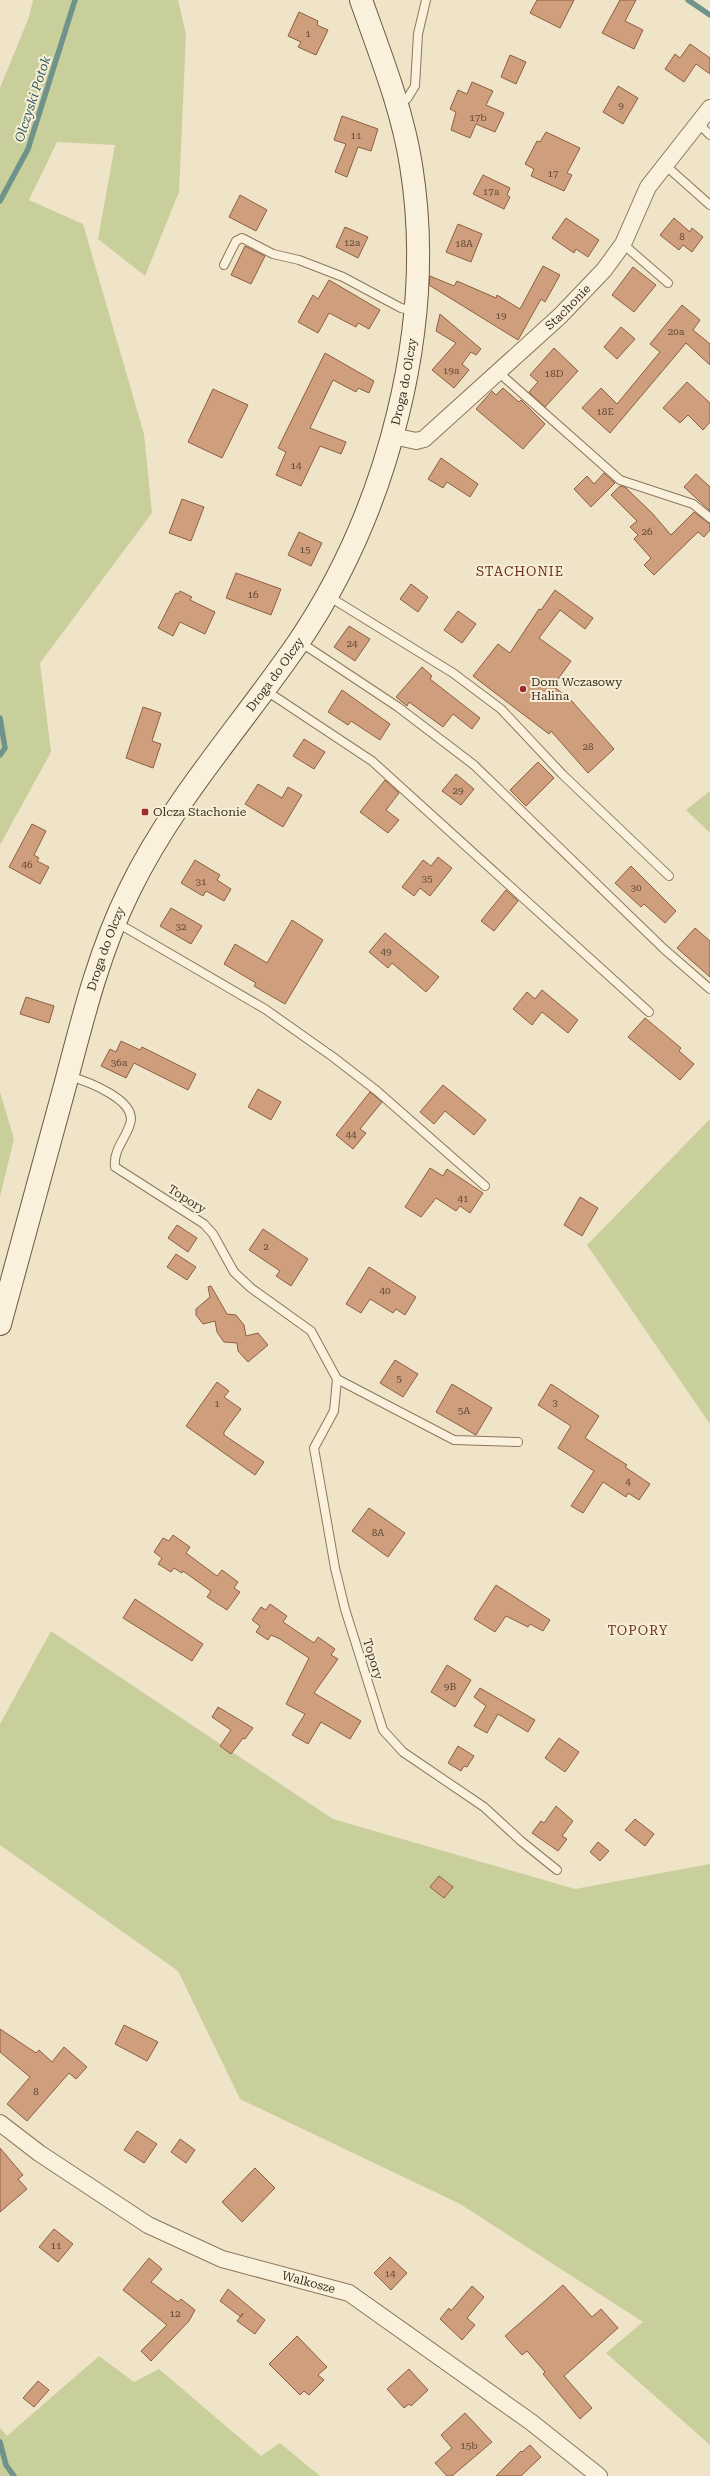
<svg xmlns="http://www.w3.org/2000/svg" width="710" height="2476" viewBox="0 0 710 2476" font-family="'Roboto Serif',serif">
	<rect width="100%" height="100%" fill="#f0e4c8"/>
	<!-- green -->
	<g fill="#c9cf9b">
		<path d="M33,0h145l8,34 -7,158 -34,84 -47,-37 17,-94 -58,-3 -28,58 54,24 61,210 8,79 -112,150 11,89 -51,93v-757l29,-71z"/>
		<path d="M710,791v42l-24,-23z"/>
		<path d="M0,1092l14,47 -14,58z"/>
		<path d="M710,1119v305l-123,-179z"/>
		<path d="M51,1631l282,188 242,70 135,-25v581l-104,-92 37,-31 -183,-118 -220,-105 -62,-128 -178,-126v-121z"/>
		<path d="M99,2356l35,26 25,-13 102,87 19,-13 40,33h-320v-48l7,8z"/>
	</g>
	<g fill="none" stroke-linecap="round" stroke-linejoin="round">
		<!-- stream -->
		<g stroke="#6f938a" stroke-width="5.5">
			<path d="M688,0l22,15"/>
			<path d="M0,201l28,-52 47,-149"/>
			<path d="M0,718l5,30 -5,7"/>
			<path d="M0,2442l6,23 8,11"/>
		</g>
	</g>
	<!-- building -->
	<g fill="#cf9f7d" stroke="#8d5f41">
		<path d="M537,0h37l-14,28 -30,-15z"/>
		<path d="M620,0h16l-11,21 18,9 -9,19 -32,-16z"/>
		<path d="M299,12l19,9 -1,4 11,5 -12,25 -18,-8 3,-5 -13,-6z"/>
		<path d="M690,44l20,14v16l-14,-10 -12,18 -19,-13 10,-15 5,4z"/>
		<path d="M510,55l16,7 -10,22 -15,-7z"/>
		<path d="M472,82l21,9 -7,14 18,8 -9,19 -19,-8 -6,14 -19,-8 5,-18 -6,-3 8,-19 9,4z"/>
		<path d="M618,86l20,12 -15,26 -20,-12z"/>
		<path d="M342,116l36,13 -7,22 -13,-4 -11,30 -12,-5 11,-28 -12,-4z"/>
		<path d="M546,132l34,16 -13,25 5,2 -8,16 -33,-15 3,-7 -9,-5 12,-23 3,1z"/>
		<path d="M483,175l27,13 -3,7 3,2 -6,12 -31,-15z"/>
		<path d="M240,195l27,15 -11,21 -27,-14z"/>
		<path d="M566,218l33,22 -11,17 -12,-8 -2,4 -22,-15z"/>
		<path d="M674,218l16,14 2,-4 11,9 -11,15 -9,-7 -4,5 -19,-15z"/>
		<path d="M458,224l24,10 -11,28 -25,-10z"/>
		<path d="M345,227l23,10 -10,21 -22,-11z"/>
		<path d="M245,246l20,10 -14,28 -20,-9z"/>
		<path d="M543,266l17,9 -15,27 -4,-3 -23,41 -89,-55 1,-9 24,10 3,-5 39,17 1,-3 23,14z"/>
		<path d="M633,267l23,18 -22,27 -22,-17z"/>
		<path d="M329,280l51,30 -11,19 -11,-6 -2,4 -27,-14 -11,20 -20,-11 15,-27 5,4z"/>
		<path d="M682,305l18,15 -7,10 17,14v21l-24,-22 -76,90 -28,-25 19,-20 16,16 43,-52 -10,-8z"/>
		<path d="M440,314l41,35 -5,6 -5,-3 -9,12 7,6 -15,18 -22,-18 24,-27 -20,-12z"/>
		<path d="M621,327l14,12 -18,20 -13,-12z"/>
		<path d="M554,348l24,23 -33,36 -16,-15 9,-10 -8,-7z"/>
		<path d="M325,353l49,28 -5,12 -11,-5 -2,4 -23,-12 -23,48 36,14 -5,12 -21,-8 -19,40 -25,-11 10,-23 -8,-4z"/>
		<path d="M687,382l23,21v19l-7,8 -15,-15 -8,8 -17,-15z"/>
		<path d="M503,388l16,14 2,-2 24,24 -22,25 -47,-40 16,-18 4,4z"/>
		<path d="M213,389l35,16 -26,53 -34,-16z"/>
		<path d="M441,458l37,26 -8,13 -23,-15 -4,6 -15,-9z"/>
		<path d="M604,473l11,10 -24,24 -17,-18 13,-13 7,8z"/>
		<path d="M696,474l14,13v24l-26,-24z"/>
		<path d="M620,486l5,1 27,26 19,22 23,-23 16,12v6l-6,7 -6,-5 -44,43 -10,-10 7,-7 -17,-19 4,-4 -8,-8 7,-6 -26,-26z"/>
		<path d="M182,499l22,8 -13,34 -22,-8z"/>
		<path d="M299,532l23,11 -11,23 -23,-11z"/>
		<path d="M236,573l45,16 -10,26 -45,-17z"/>
		<path d="M411,584l17,13 -10,15 -18,-13z"/>
		<path d="M555,590l38,28 -8,11 -25,-19 -21,28 32,23 -18,25 17,13 44,50 -26,24 -37,-42 -2,3 -76,-58 25,-32 12,9 29,-44 2,1z"/>
		<path d="M180,591l12,6 -2,3 25,12 -10,22 -25,-12 -7,14 -15,-8 18,-35 2,1z"/>
		<path d="M458,611l18,13 -14,19 -18,-13z"/>
		<path d="M349,626l21,13 -15,22 -21,-14z"/>
		<path d="M422,667l10,9 -2,3 50,39 -8,11 -19,-15 -10,13 -34,-25 -2,4 -11,-9z"/>
		<path d="M342,690l48,34 -10,16 -29,-19 -3,4 -20,-13z"/>
		<path d="M143,707l18,6 -9,28 9,3 -8,24 -27,-10z"/>
		<path d="M304,739l21,13 -11,17 -21,-13z"/>
		<path d="M538,762l16,16 -28,28 -16,-16z"/>
		<path d="M456,774l18,15 -13,16 -19,-14z"/>
		<path d="M385,780l14,13 -13,17 13,10 -11,13 -28,-21z"/>
		<path d="M258,784l24,14 6,-11 14,8 -19,32 -38,-23z"/>
		<path d="M32,824l14,7 -12,24 5,3 -2,3 12,6 -9,17 -31,-17z"/>
		<path d="M438,857l14,11 -22,28 -10,-8 -6,8 -12,-9 21,-27 8,6z"/>
		<path d="M195,860l25,15 -3,5 14,9 -7,12 -18,-10 -3,5 -22,-13z"/>
		<path d="M631,866l45,45 -11,12 -21,-19 -3,3 -26,-24z"/>
		<path d="M506,890l12,11 -24,30 -13,-10z"/>
		<path d="M171,908l31,18 -11,18 -31,-18z"/>
		<path d="M292,920l31,20 -38,64 -31,-18 2,-3 -32,-19 11,-20 32,19z"/>
		<path d="M695,928l15,13v36l-33,-29z"/>
		<path d="M385,933l54,44 -13,15 -34,-29 -4,5 -19,-16z"/>
		<path d="M542,990l36,30 -10,13 -26,-21 -10,13 -19,-16 14,-17 8,7z"/>
		<path d="M26,997l28,9 -5,17 -29,-9z"/>
		<path d="M645,1018l36,30 -2,3 15,13 -14,16 -52,-43z"/>
		<path d="M121,1041l19,9 2,-3 54,27 -8,16 -54,-27 -8,15 -25,-12 9,-17 6,3z"/>
		<path d="M443,1085l43,35 -12,15 -29,-24 -11,13 -14,-12z"/>
		<path d="M258,1089l23,13 -10,18 -23,-13z"/>
		<path d="M370,1092l12,10 -22,27 6,4 -13,16 -17,-14z"/>
		<path d="M430,1168l13,8 4,-7 36,24 -13,20 -10,-7 -4,5 -20,-13 -15,19 -16,-10z"/>
		<path d="M580,1197l18,11 -16,28 -18,-11z"/>
		<path d="M177,1225l20,13 -9,14 -20,-14z"/>
		<path d="M263,1229l45,30 -17,27 -15,-10 4,-5 -31,-21z"/>
		<path d="M176,1254l20,13 -9,13 -20,-13z"/>
		<path d="M369,1267l47,30 -11,18 -9,-6 -3,4 -23,-14 -9,14 -15,-9z"/>
		<path d="M211,1286l16,28 9,1 8,10 2,11 12,-3 10,12 -20,17 -10,-11 -1,-8 -13,-1 -7,-10 -2,-11 -12,3 -7,-9v-6l14,-12 -2,-10z"/>
		<path d="M395,1360l23,14 -15,23 -23,-14z"/>
		<path d="M217,1382l12,9 -5,6 17,12 -17,23v3l40,27 -9,13 -69,-49z"/>
		<path d="M452,1384l40,24 -16,27 -40,-23z"/>
		<path d="M551,1384l48,32 -14,22 42,27 -2,2 25,17 -11,16 -11,-7 -2,4 -23,-15 -20,31 -12,-7 23,-35 -36,-23 13,-22 -33,-21z"/>
		<path d="M369,1508l36,25 -17,24 -36,-26z"/>
		<path d="M173,1535l17,12 -4,6 31,23 5,-6 16,12 -4,6 6,4 -13,18 -20,-13 4,-6 -28,-20 -1,2 -8,-5 -3,4 -13,-8 4,-6 -8,-6 9,-14 6,3z"/>
		<path d="M496,1585l54,35 -7,11 -13,-7 -2,3 -22,-11 -11,16 -21,-13z"/>
		<path d="M135,1599l68,45 -11,17 -69,-43z"/>
		<path d="M270,1604l17,12 -4,6 6,4 25,17 4,-6 17,12 -4,6 7,4 -24,34 47,28 -11,18 -29,-17 -13,22 -16,-9 13,-21 -19,-10 23,-46 -29,-19 -9,-4 -3,5 -12,-8 4,-6 -8,-6 9,-13 5,3z"/>
		<path d="M447,1665l24,15 -16,27 -24,-15z"/>
		<path d="M480,1688l55,32 -7,12 -30,-18 -11,19 -13,-7 12,-20 -12,-9z"/>
		<path d="M218,1707l35,21 -8,11 -2,-1 -12,16 -11,-8 11,-16 -19,-13z"/>
		<path d="M559,1738l20,14 -14,20 -20,-14z"/>
		<path d="M458,1746l16,10 -7,11 -3,-1 -3,5 -13,-8z"/>
		<path d="M556,1806l17,15 -11,15 5,3 -9,12 -26,-18 9,-12 3,2z"/>
		<path d="M635,1819l19,15 -9,12 -20,-16z"/>
		<path d="M598,1842l11,9 -9,10 -10,-9z"/>
		<path d="M439,1876l14,11 -9,11 -14,-11z"/>
		<path d="M124,2025l34,17 -11,19 -32,-17z"/>
		<path d="M0,2029l36,24 3,-3 13,12 12,-15 23,20 -11,12 -7,-6 -42,48 -20,-17 23,-27 -30,-25z"/>
		<path d="M137,2131l20,13 -13,19 -20,-13z"/>
		<path d="M180,2139l15,11 -9,13 -15,-11z"/>
		<path d="M0,2148l23,27 -5,4 9,10 -27,23z"/>
		<path d="M255,2168l20,20 -33,34 -20,-20z"/>
		<path d="M54,2229l19,15 -15,18 -19,-15z"/>
		<path d="M390,2257l17,16 -16,17 -17,-17z"/>
		<path d="M149,2258l13,11 -11,13 27,20 3,-3 14,11 -6,11 -38,40 -10,-10 26,-26 -44,-35z"/>
		<path d="M563,2285l29,32 9,-8 17,19 -54,48 28,32 -12,11 -37,-45 2,-2 -18,-21 -5,4 -17,-19z"/>
		<path d="M472,2286l12,11 -17,21 8,7 -13,15 -22,-21 9,-11 2,3z"/>
		<path d="M228,2289l37,31 -10,14 -18,-13 6,-8 -2,4 -21,-16z"/>
		<path d="M297,2336l30,31 -9,8 6,5 -15,15 -5,-4 -4,4 -31,-31z"/>
		<path d="M409,2369l19,21 -17,16 -2,-2 -5,4 -17,-19z"/>
		<path d="M38,2381l11,9 -15,17 -11,-9z"/>
		<path d="M465,2413l27,29 -40,34h-5l-12,-13 17,-15 -11,-13z"/>
		<path d="M530,2445l11,12 -20,19h-25l25,-25 1,1z"/>
	</g>
	<g fill="none" stroke-linecap="round" stroke-linejoin="round">
		<!-- lane casing -->
		<g stroke="#8d765c" stroke-width="10">
			<g id="lane">
				<path d="M397,102l10,-3 8,-13 3,-52 8,-34"/>
				<path d="M698,123l12,12"/>
				<path d="M665,165l45,40"/>
				<path d="M623,244l45,39"/>
				<path d="M224,265l12,-24 6,-3 31,16 26,6 44,17 58,31 12,3"/>
				<path d="M497,371l123,109 73,24 17,14"/>
				<path d="M328,596l125,77 48,36 61,65 107,102"/>
				<path d="M300,642l98,65 76,58 190,184 46,40"/>
				<path d="M265,690l107,71 277,251"/>
				<path d="M115,925l11,3 139,81 68,48 44,34 108,95"/>
				<path d="M68,1076c19,5 70,24 62,48 -5,16 -17,26 -15,43l89,57 9,10 21,38 17,16 60,43 26,48 -3,32 -20,37 21,120 10,41 38,121 20,22 81,55 37,34 36,29"/>
				<path d="M337,1379l117,61 64,2"/>
			</g>
		</g>
		<!-- street casing -->
		<g stroke="#8d765c" stroke-width="18">
			<g id="street">
				<path id="s1" d="M393,436l23,5 8,-2 136,-123 44,-46 19,-26 25,-57 62,-79"/>
				<path id="s2" d="M0,2123l39,30 109,72 74,34 127,34 182,129 68,54"/>
			</g>
		</g>
		<!-- secondary casing -->
		<g stroke="#6f573f" stroke-width="24">
			<g id="secondary">
				<path id="s3" d="M0,1324c22,-80 44,-161 66,-242 17,-65 33,-130 63,-191 44,-91 112,-165 169,-248 90,-133 139,-319 113,-478 -9,-57 -31,-111 -50,-165"/>
			</g>
		</g>
		<!-- lane -->
		<use href="#lane" stroke="#faf1dc" stroke-width="8"/>
		<!-- street -->
		<use href="#street" stroke="#faf1dc" stroke-width="16"/>
		<!-- secondary -->
		<use href="#secondary" stroke="#faf1dc" stroke-width="22"/>
	</g>
	<!-- markers -->
	<g fill="#9e2a2b" stroke="#f7eed8" stroke-width="1.5">
		<circle cx="523" cy="689" r="4"/>
		<rect x="141" y="808" width="8" height="8" rx="2"/>
	</g>
	<g text-anchor="middle" stroke-width="4" stroke-linejoin="round" paint-order="stroke">
		<!-- number labels -->
		<g font-size="10" fill="#624a37">
			<text x="308" y="37">1</text>
			<text x="621" y="109">9</text>
			<text x="478" y="121">17b</text>
			<text x="356" y="139">11</text>
			<text x="553" y="177">17</text>
			<text x="491" y="195">17a</text>
			<text x="682" y="240">8</text>
			<text x="352" y="246">12a</text>
			<text x="464" y="247">18A</text>
			<text x="501" y="319">19</text>
			<text x="676" y="335">20a</text>
			<text x="451" y="374">19a</text>
			<text x="554" y="377">18D</text>
			<text x="605" y="415">18E</text>
			<text x="296" y="469">14</text>
			<text x="647" y="535">26</text>
			<text x="305" y="553">15</text>
			<text x="253" y="598">16</text>
			<text x="352" y="647">24</text>
			<text x="588" y="750">28</text>
			<text x="458" y="794">29</text>
			<text x="27" y="868">46</text>
			<text x="427" y="882">35</text>
			<text x="201" y="885">31</text>
			<text x="636" y="891">30</text>
			<text x="181" y="930">32</text>
			<text x="386" y="955">49</text>
			<text x="119" y="1066">36a</text>
			<text x="351" y="1138">44</text>
			<text x="463" y="1202">41</text>
			<text x="266" y="1250">2</text>
			<text x="385" y="1294">40</text>
			<text x="399" y="1382">5</text>
			<text x="555" y="1406">3</text>
			<text x="217" y="1407">1</text>
			<text x="464" y="1414">5A</text>
			<text x="628" y="1485">4</text>
			<text x="378" y="1536">8A</text>
			<text x="450" y="1690">9B</text>
			<text x="36" y="2095">8</text>
			<text x="56" y="2249">11</text>
			<text x="390" y="2277">14</text>
			<text x="175" y="2317">12</text>
			<text x="469" y="2449">15b</text>
		</g>
		<!-- street labels -->
		<g font-size="12" fill="#3d2e20" stroke="#f7eed8">
			<text dy="4" stroke="none"><textPath href="#s1" startOffset="227">Stachonie</textPath></text>
			<text dy="4" stroke="none"><textPath href="#s3" startOffset="1037">Droga do Olczy</textPath></text>
			<text dy="4" stroke="none"><textPath href="#s3" startOffset="714">Droga do Olczy</textPath></text>
			<text dy="4" stroke="none"><textPath href="#s3" startOffset="390">Droga do Olczy</textPath></text>
			<text transform="translate(187 1199) rotate(32)" y="4">Topory</text>
			<text transform="translate(373 1659) rotate(73)" y="4">Topory</text>
			<text dy="4" stroke="none"><textPath href="#s2" startOffset="351">Walkosze</textPath></text>
		</g>
		<!-- poi labels -->
		<g font-size="12" fill="#3d2e20" stroke="#f7eed8" text-anchor="start">
			<text x="531" y="686">Dom Wczasowy<tspan x="531" dy="14">Halina</tspan></text>
			<text x="153" y="816">Olcza Stachonie</text>
		</g>
		<!-- water labels -->
		<g font-size="13" font-style="italic" fill="#2f5d5a" stroke="#f7eed8">
			<text transform="translate(32 99) rotate(-72)" y="5">Olczyski Potok</text>
		</g>
		<!-- neighbourhood labels -->
		<g font-size="13" letter-spacing="1" fill="#6b2e1e" stroke="#f7eed8">
			<text x="520" y="576">STACHONIE</text>
			<text x="638" y="1635">TOPORY</text>
		</g>
	</g>
</svg>
